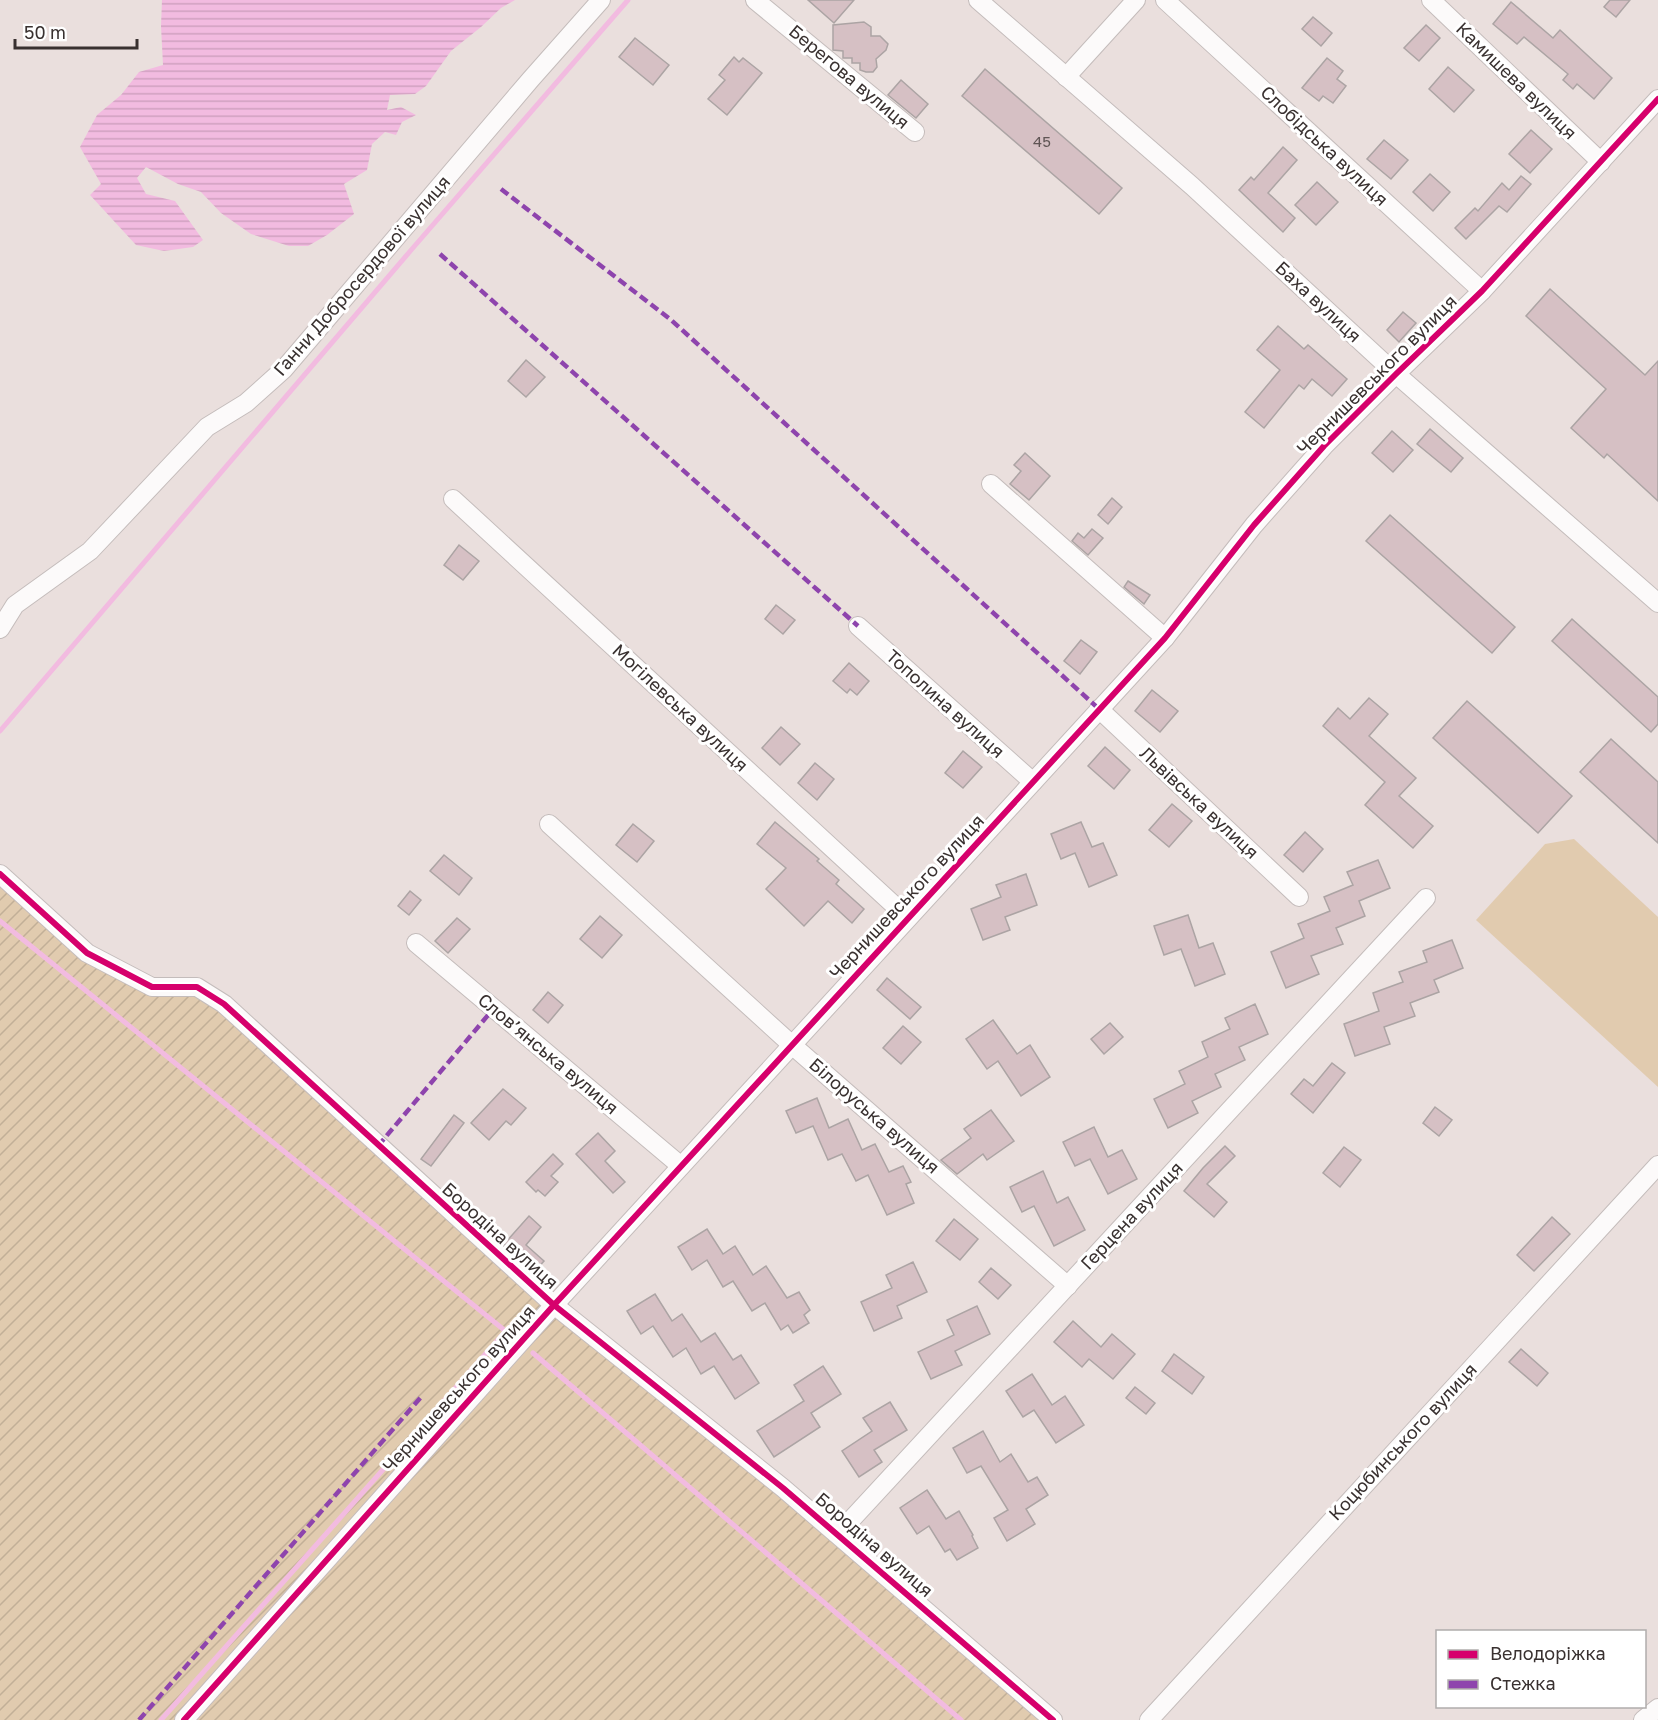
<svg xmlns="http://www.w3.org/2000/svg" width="1658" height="1720" viewBox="0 0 1658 1720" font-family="'Golos Text',sans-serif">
	<defs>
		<pattern id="garden-furrows" width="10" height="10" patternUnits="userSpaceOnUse" patternTransform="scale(1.5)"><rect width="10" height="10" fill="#e1cbaf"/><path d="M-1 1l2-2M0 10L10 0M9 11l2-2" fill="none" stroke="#c2af97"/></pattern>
		<pattern id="water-rules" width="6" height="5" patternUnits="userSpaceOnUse" patternTransform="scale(1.5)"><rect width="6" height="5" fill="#f2bbe0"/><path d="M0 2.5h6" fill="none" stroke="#d0a1c0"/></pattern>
	</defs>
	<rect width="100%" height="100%" fill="#eadfdd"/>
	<!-- garden -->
	<path fill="url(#garden-furrows)" d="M0,871l88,82 65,34h44l206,183 650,550h-1053z"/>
	<!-- pitch -->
	<path fill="#e1cbaf" d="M1574,839l84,78v170l-182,-167 69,-76z"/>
	<!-- water -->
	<path fill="url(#water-rules)" d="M162,0h353l-14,8 -20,19 -30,24 -25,35 -11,8 -25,1 -3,15 14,-3 15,8 -14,7 -6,13 -11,-3 -13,12 -5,26 -23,14 10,30 -27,21 -19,11h-19l-38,-12 -30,-21 -20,-21 -23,-8 -32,-17 -9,11 9,16 29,7 28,39 -10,7 -29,4 -28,-6 -46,-50 11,-11 -21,-37 17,-32 24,-20 18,-23 24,-7 -2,-39z"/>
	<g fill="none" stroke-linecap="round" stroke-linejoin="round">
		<!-- stream -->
		<g stroke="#f2bbe0" stroke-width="5">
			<path d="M0,731l412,-482 216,-249"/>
			<path d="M0,921l514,417"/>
			<path d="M533,1353l428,367"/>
			<path d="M161,1720l344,-388"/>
		</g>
	</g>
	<!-- building -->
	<g fill="#d6c0c4" stroke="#aca4a4" stroke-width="1.5">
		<path d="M808,0h46l-20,23z"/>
		<path d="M1610,0h20l-14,17 -12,-10z"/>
		<path d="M1511,2l42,36 7,-8 52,48 -18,21 -17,-15 -4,5 -10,-9 5,-6 -44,-37 -7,7 -24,-20z"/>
		<path d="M1313,17l19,16 -11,13 -19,-17z"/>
		<path d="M864,22l7,5v9h9l8,8 -2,6 -10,9 1,8 -4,5h-7l-6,-2v-7h-8v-5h-9v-7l-10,-1v-25z"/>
		<path d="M1426,25l14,13 -21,23 -15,-13z"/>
		<path d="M635,38l34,27 -16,20 -34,-28z"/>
		<path d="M734,57l5,5 4,-4 19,15 -35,42 -19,-16 17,-19 -6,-5z"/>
		<path d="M1327,58l16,13 -6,8 9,7 -13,17 -10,-7 -4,5 -17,-13z"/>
		<path d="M1448,67l26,23 -20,22 -25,-23z"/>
		<path d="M985,69l137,119 -23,26 -137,-118z"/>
		<path d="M901,80l27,24 -12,14 -28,-23z"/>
		<path d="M1531,130l21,19 -22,24 -21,-19z"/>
		<path d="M1384,140l24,20 -17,19 -24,-20z"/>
		<path d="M1283,147l14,13 -29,33 27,25 -12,14 -44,-42 12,-13 3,3z"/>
		<path d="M1430,174l20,18 -17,19 -20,-19z"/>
		<path d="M1521,176l10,8 -24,28 -8,-6 -33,33 -11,-11 20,-20 3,3 24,-28 7,7z"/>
		<path d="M1317,182l21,20 -22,23 -21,-20z"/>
		<path d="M1550,289l95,86 13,-14v140l-51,-47 -3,4 -33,-30 35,-39 -80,-73z"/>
		<path d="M1403,312l13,11 -17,19 -12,-12z"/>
		<path d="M1278,326l26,23 4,-4 39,34 -15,17 -20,-17 -8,10 -5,-4 -35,43 -19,-16 35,-42 -23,-20z"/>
		<path d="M526,360l19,17 -19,20 -18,-16z"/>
		<path d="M1430,429l33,29 -12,14 -34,-28z"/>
		<path d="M1392,431l21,19 -20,22 -21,-19z"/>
		<path d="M1025,453l25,23 -21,24 -19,-16 11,-13 -7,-6z"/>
		<path d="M1112,498l10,9 -14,17 -10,-9z"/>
		<path d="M1390,515l125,112 -23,26 -126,-112z"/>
		<path d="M1092,529l11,9 -15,17 -16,-14 6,-8 6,5z"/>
		<path d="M459,545l20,16 -16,19 -19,-15z"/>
		<path d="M1128,581l22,14 -6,9 -20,-17z"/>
		<path d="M776,605l19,15 -12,14 -18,-15z"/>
		<path d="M1572,619l86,78v27l-7,8 -99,-91z"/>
		<path d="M1081,640l16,12 -17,22 -16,-13z"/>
		<path d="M849,663l20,18 -12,14 -7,-6 -3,4 -14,-12z"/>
		<path d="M1152,690l26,21 -18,21 -25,-21z"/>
		<path d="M1369,698l19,16 -19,22 47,42 -17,18 34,30 -20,22 -48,-43 20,-23 -62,-56 15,-18 12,11z"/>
		<path d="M1467,701l105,95 -34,37 -105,-95z"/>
		<path d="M781,727l19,17 -20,21 -18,-17z"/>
		<path d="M1611,739l47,43v61l-78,-71z"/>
		<path d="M1105,747l25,23 -16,19 -26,-23z"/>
		<path d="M963,751l19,16 -19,21 -18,-15z"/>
		<path d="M815,763l19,16 -17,21 -19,-17z"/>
		<path d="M1172,804l20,17 -23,26 -20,-17z"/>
		<path d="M775,822l44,37 -2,2 22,19 -3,4 28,25 -12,14 -24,-22 -24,25 -38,-37 20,-21 -29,-24z"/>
		<path d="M1081,822l11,25 11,-4 14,32 -28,12 -14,-34 -14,6 -10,-25z"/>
		<path d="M633,824l21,17 -17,21 -21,-17z"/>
		<path d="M1305,832l18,17 -20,23 -19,-17z"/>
		<path d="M444,855l28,23 -13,17 -29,-24z"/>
		<path d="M1378,860l12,28 -31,13 6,15 -29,12 7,16 -32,12 8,18 -33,14 -15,-36 33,-14 -6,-14 32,-13 -6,-14 29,-12 -6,-13z"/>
		<path d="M1026,874l11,31 -32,12 5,13 -27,10 -12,-31 30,-12 -5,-12z"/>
		<path d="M410,891l11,9 -12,15 -11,-9z"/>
		<path d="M1188,915l11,33 14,-5 12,31 -30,12 -14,-37 -17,6 -10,-29z"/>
		<path d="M600,916l22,19 -20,23 -22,-19z"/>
		<path d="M457,918l13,11 -22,24 -13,-12z"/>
		<path d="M1452,940l11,28 -29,12 5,12 -29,11 5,13 -31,11 6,17 -35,12 -11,-32 35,-13 -6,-18 30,-11 -4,-10 28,-10 -4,-11z"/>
		<path d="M887,978l34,29 -11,12 -33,-29z"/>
		<path d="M548,992l15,13 -15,18 -15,-13z"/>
		<path d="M1255,1004l13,30 -29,13 6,13 -30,14 6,13 -29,14 6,12 -30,15 -14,-29 31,-15 -6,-13 29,-14 -6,-15 28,-13 -5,-11z"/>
		<path d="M993,1020l24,34 13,-9 20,32 -29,19 -23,-35 -11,8 -21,-30z"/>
		<path d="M1110,1023l13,14 -19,17 -13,-15z"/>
		<path d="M903,1026l18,16 -20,22 -18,-16z"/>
		<path d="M1332,1063l13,10 -32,40 -22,-19 13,-15 9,7z"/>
		<path d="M503,1089l23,19 -15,17 -5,-4 -17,19 -18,-17z"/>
		<path d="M817,1098l12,30 19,-9 14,31 13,-6 14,28 14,-6 8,16 -5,2 8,19 -27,12 -19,-40 -12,6 -14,-27 -14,6 -15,-34 -17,7 -10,-22z"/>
		<path d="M1435,1107l17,13 -13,16 -16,-13z"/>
		<path d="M991,1110l23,31 -27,19 -4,-6 -26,20 -16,-14 30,-22 -7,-9z"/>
		<path d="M454,1115l10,8 -33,43 -10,-7z"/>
		<path d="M1094,1127l14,30 14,-7 15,29 -29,15 -18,-35 -15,7 -12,-24z"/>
		<path d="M598,1133l17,18 -10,10 20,21 -12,11 -37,-39z"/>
		<path d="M1225,1146l10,10 -28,28 20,18 -13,15 -30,-26 19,-23z"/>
		<path d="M1344,1147l17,13 -21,27 -17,-14z"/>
		<path d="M553,1154l10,10 -12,12 7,6 -13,14 -7,-6 -2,2 -10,-10z"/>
		<path d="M1043,1171l14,32 11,-6 17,33 -31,16 -20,-40 -12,6 -12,-25z"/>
		<path d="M529,1216l12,11 -15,18 18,16 -10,11 -30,-28z"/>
		<path d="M1552,1217l18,17 -36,37 -17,-16z"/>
		<path d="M954,1219l24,20 -18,21 -24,-19z"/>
		<path d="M707,1229l16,25 12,-8 18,29 13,-9 21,32 12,-6 11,18 -6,5 5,8 -16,10 -5,-8 -7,5 -16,-27 -13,8 -19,-30 -10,6 -16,-27 -15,10 -14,-23z"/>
		<path d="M913,1262l14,30 -30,14 5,12 -28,13 -13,-29 31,-14 -6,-13z"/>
		<path d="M991,1268l20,17 -13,14 -19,-17z"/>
		<path d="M655,1294l17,27 10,-7 19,28 14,-9 18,27 8,-5 18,28 -24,16 -21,-33 -13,8 -15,-26 -13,9 -20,-31 -12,8 -14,-23z"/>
		<path d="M977,1306l13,28 -35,17 7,14 -31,14 -13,-27 36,-17 -7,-15z"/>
		<path d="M1073,1321l28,26 11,-13 23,20 -22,25 -24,-20 -7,8 -28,-25z"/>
		<path d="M1521,1349l27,24 -11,13 -28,-24z"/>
		<path d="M1174,1354l30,23 -12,17 -30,-23z"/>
		<path d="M823,1366l18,28 -30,19 9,14 -46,30 -17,-26 47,-30 -10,-16z"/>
		<path d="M1032,1374l20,31 13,-9 19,29 -28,18 -22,-33 -11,7 -17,-26z"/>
		<path d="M1135,1387l20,16 -9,11 -20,-16z"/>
		<path d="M890,1402l17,28 -33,20 8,12 -23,15 -17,-26 30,-20 -9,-13z"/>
		<path d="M983,1431l17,31 11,-8 17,28 9,-5 11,18 -22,14 9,15 -28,17 -13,-23 14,-8 -27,-44 -14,7 -14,-25z"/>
		<path d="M927,1490l19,29 13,-8 14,24 -1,1 6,12 -21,12 -7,-11 -5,3 -16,-26 -12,8 -17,-26z"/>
	</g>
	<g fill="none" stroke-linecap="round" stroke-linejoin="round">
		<!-- street casing -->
		<g stroke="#c4bcbb" stroke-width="20">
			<g id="street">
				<path d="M755,0l160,132"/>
				<path d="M978,0l214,186 204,188 262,229"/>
				<path d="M1165,0l317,291"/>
				<path d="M1431,0l170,162"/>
				<path d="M1066,77l70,-77"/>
				<path d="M991,484l174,154"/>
				<path d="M453,499l455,419"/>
				<path d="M858,626l175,156"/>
				<path d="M0,629l15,-24 75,-54 117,-124 39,-24 38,-34 247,-290 70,-79"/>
				<path d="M1099,709l200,188"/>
				<path d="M549,824l243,221 276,241"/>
				<path d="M0,874l87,79 65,34h45l27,17 330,301 229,183 270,232"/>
				<path d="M416,943l265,223"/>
				<path d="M838,1534l588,-636"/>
				<path d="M184,1720l370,-415 611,-667 89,-113 70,-79 72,-72 86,-83 176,-192"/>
				<path d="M1149,1720l509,-555"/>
				<path d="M1643,1720l15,-12"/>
			</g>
		</g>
		<!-- street -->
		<use href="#street" stroke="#fcfafa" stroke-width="18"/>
		<!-- quiet -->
		<g stroke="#8e44ad" stroke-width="4.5" stroke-dasharray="9 4.5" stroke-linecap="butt">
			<path d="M501,189l169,130 429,390"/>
			<path d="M440,254l418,372"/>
			<path d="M378,1146l116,-138"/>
			<path d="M139,1720l283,-324"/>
		</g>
		<!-- cycleway casing -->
		<g stroke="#fff" stroke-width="10">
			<g id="cycleway">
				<path d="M0,874l87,79 65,34h45l27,17 330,301 229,183 270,232"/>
				<path d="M184,1720l370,-415 611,-667 89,-113 70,-79 72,-72 86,-83 176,-192"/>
			</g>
		</g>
		<!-- cycleway -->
		<use href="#cycleway" stroke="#d6006c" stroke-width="6"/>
	</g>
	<g text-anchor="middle" stroke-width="6" stroke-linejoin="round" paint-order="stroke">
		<!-- number labels -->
		<g font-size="15" fill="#605555">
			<text x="1042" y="147">45</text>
		</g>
		<!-- street labels -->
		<g font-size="18" fill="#393130" stroke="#fff">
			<text transform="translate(849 77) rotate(40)" y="6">Берегова вулиця</text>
			<text transform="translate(1516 81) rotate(44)" y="6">Камишева вулиця</text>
			<text transform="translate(1324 146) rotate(43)" y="6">Слобідська вулиця</text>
			<text transform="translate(362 276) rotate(-49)" y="6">Ганни Добросердової вулиця</text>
			<text transform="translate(1318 302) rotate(43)" y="6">Баха вулиця</text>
			<text transform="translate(1377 375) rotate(-45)" y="6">Чернишевського вулиця</text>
			<text transform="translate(945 704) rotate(42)" y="6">Тополина вулиця</text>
			<text transform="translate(680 708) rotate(43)" y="6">Могілевська вулиця</text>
			<text transform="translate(1199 803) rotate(43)" y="6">Львівська вулиця</text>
			<text transform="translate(907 897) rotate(-47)" y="6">Чернишевського вулиця</text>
			<text transform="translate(548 1054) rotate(40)" y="6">Слов’янська вулиця</text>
			<text transform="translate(874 1116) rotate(41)" y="6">Білоруська вулиця</text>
			<text transform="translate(1132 1216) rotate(-47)" y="6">Герцена вулиця</text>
			<text transform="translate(500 1236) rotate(42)" y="6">Бородіна вулиця</text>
			<text transform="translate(459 1389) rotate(-48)" y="6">Чернишевського вулиця</text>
			<text transform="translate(1403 1442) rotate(-47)" y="6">Коцюбинського вулиця</text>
			<text transform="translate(874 1545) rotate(41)" y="6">Бородіна вулиця</text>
		</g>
	</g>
	<!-- legend -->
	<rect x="1436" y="1630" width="210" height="78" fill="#ffffff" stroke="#b0adac" stroke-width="1.5"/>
	<rect x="1448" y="1650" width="30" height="9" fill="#d6006c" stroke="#b0adac" stroke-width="1.5"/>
	<text x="1490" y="1660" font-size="18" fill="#393130">Велодоріжка</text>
	<rect x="1448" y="1680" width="30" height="9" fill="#8e44ad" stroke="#b0adac" stroke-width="1.5"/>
	<text x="1490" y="1690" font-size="18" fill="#393130">Стежка</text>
	<!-- scale -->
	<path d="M15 39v9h122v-9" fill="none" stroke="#393130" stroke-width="3"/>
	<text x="24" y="39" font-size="18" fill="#393130" stroke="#ffffff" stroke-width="4.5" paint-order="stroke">50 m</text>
</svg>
